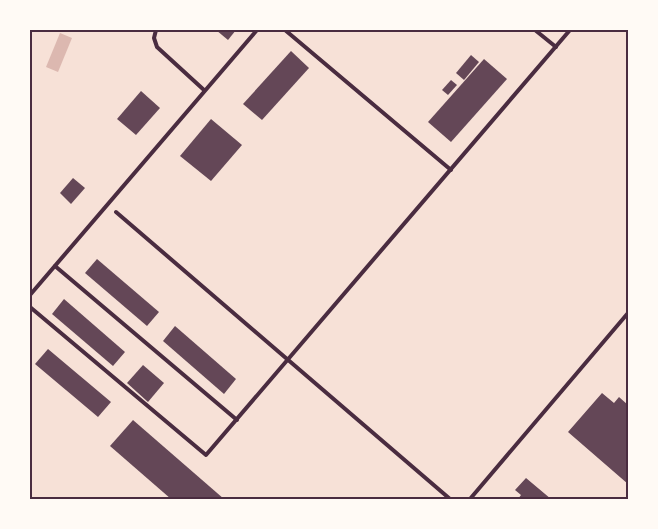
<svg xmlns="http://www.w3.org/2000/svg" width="658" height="529" viewBox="0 0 658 529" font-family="Quicksand,sans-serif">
	<rect width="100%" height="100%" fill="#f7e1d7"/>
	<!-- water -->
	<path fill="#dcb8b0" d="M60,33l12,5 -14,34 -12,-5z"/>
	<!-- building -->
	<g fill="#644757">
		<path d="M216,30h20l-8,10z"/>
		<path d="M291,51l18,17 -47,52 -19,-16z"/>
		<path d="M471,55l8,7 -15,18 -8,-7z"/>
		<path d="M484,59l23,20 -56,63 -23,-20z"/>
		<path d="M451,80l6,5 -9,10 -6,-5z"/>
		<path d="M141,91l19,17 -24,27 -19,-16z"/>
		<path d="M211,119l31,26 -31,36 -31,-25z"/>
		<path d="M73,178l12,10 -14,16 -11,-11z"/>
		<path d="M97,259l62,53 -12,14 -62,-53z"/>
		<path d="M64,299l61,53 -12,14 -61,-52z"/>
		<path d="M175,326l61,53 -12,15 -61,-53z"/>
		<path d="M48,349l63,53 -13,15 -63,-53z"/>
		<path d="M143,365l21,18 -16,19 -21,-19z"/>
		<path d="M602,393l12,10 5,-6 9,8v79l-60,-52z"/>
		<path d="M133,420l91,79h-53l-61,-53z"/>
		<path d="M526,478l25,21h-33l3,-4 -6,-5z"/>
	</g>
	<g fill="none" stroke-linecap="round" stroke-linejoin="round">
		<!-- service -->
		<g stroke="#4a2c40" stroke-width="4">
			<path d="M156,30l-2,8 3,9 47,43"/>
			<path d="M285,30l166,140"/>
			<path d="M535,30l21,17"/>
			<path d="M116,212l334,287"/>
			<path d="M55,266l182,154"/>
			<path d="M30,295l227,-265"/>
			<path d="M30,307l176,148 364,-425"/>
			<path d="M470,499l158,-186"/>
		</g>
	</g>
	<!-- border -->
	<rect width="658" height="529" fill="none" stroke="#fffaf5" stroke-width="62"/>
	<rect x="31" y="31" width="596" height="467" fill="none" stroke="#4a2c40" stroke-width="2"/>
</svg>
